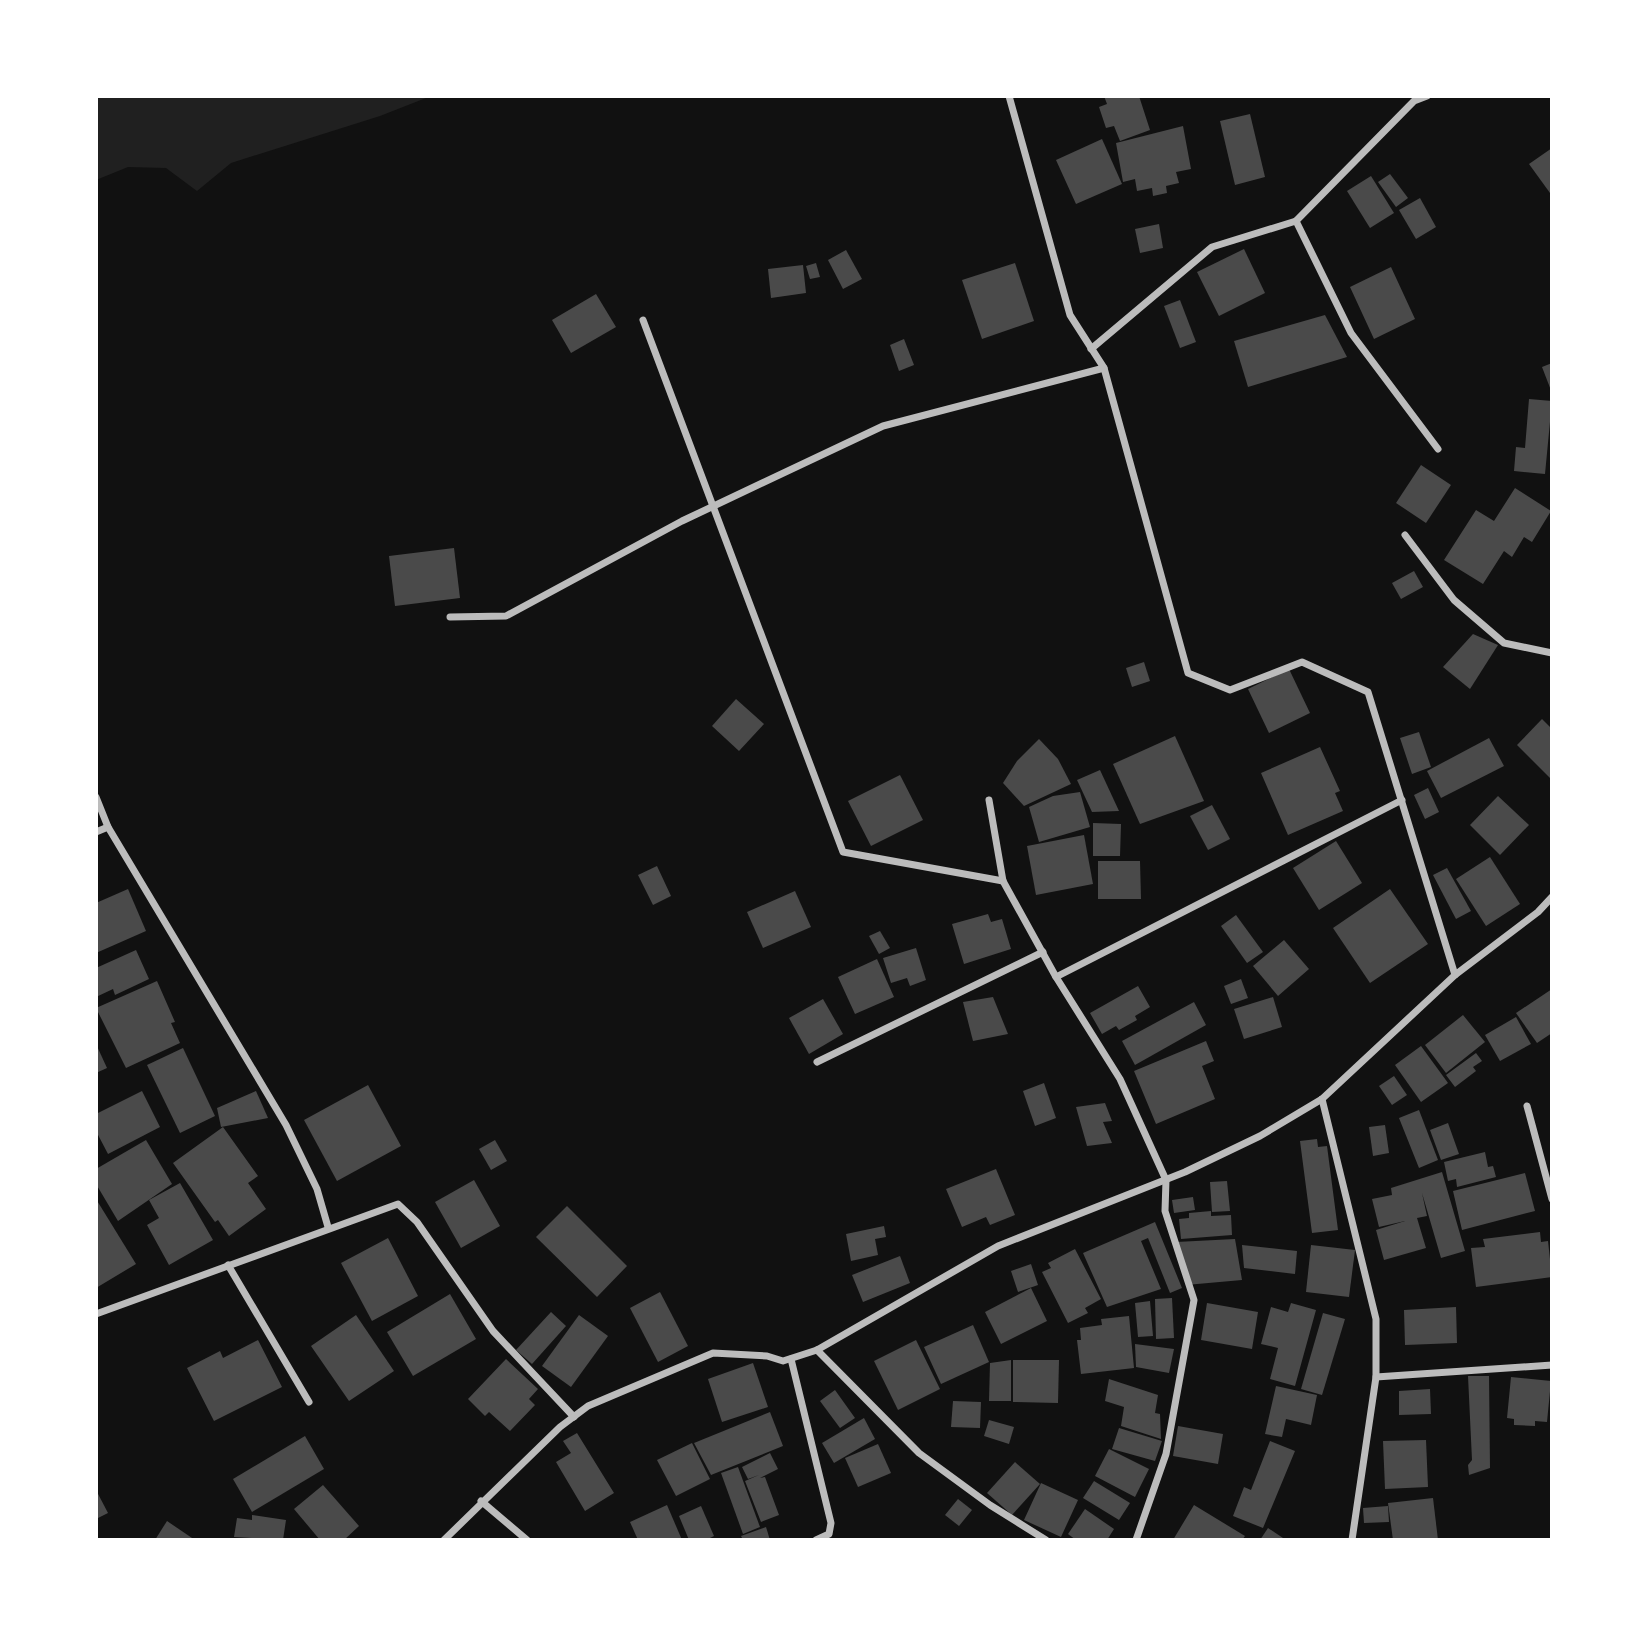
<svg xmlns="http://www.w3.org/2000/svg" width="1648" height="1636" viewBox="0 0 1648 1636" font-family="'Playfair Display',serif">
	<rect width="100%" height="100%" fill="#111"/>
	<!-- green -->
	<path fill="#202020" d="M96,96h335l-51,20 -149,47 -34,28 -31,-23 -38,-1 -32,13z"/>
	<!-- building -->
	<g fill="#4a4a4a">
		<path d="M1104,96h35l11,34 -30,11 -6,-15 -8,2 -7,-21 8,-3z"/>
		<path d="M1250,114l15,63 -30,8 -15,-64z"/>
		<path d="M1183,126l8,43 -15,3 3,11 -13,3 1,7 -14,3 -1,-8 -15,3 -2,-12 -12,3 -7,-39z"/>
		<path d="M1102,139l20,45 -46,20 -20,-44z"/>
		<path d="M1552,148v44l-2,1 -21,-29z"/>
		<path d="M1390,174l18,24 -12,9 -18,-25z"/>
		<path d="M1371,176l23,37 -24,15 -23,-37z"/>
		<path d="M1420,198l16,29 -20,12 -17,-29z"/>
		<path d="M1159,224l4,24 -23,5 -5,-24z"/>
		<path d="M1244,249l21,44 -46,23 -22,-44z"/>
		<path d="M846,250l16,29 -19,10 -15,-29z"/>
		<path d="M816,263l4,14 -10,2 -4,-13z"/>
		<path d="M1015,263l19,58 -52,18 -20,-59z"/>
		<path d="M803,265l3,28 -35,5 -3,-29z"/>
		<path d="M1391,267l24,52 -41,20 -24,-52z"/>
		<path d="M596,294l20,33 -45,26 -19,-33z"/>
		<path d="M1180,300l16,42 -16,6 -16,-42z"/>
		<path d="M1325,315l22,42 -99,30 -14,-46z"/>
		<path d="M904,339l10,26 -15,6 -9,-26z"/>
		<path d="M1552,363v30l-10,-26z"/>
		<path d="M1529,399l23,2 -7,73 -31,-3 2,-24 9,1z"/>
		<path d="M1421,465l30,20 -25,38 -30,-20z"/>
		<path d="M1515,488l36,23 -19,31 -8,-5 -12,20 -8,-6 -21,33 -39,-24 32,-50 18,11z"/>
		<path d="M454,548l6,50 -65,8 -6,-50z"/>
		<path d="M1414,571l9,16 -22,12 -9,-16z"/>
		<path d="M1473,634l25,11 -28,44 -27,-22z"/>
		<path d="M1144,662l6,19 -18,6 -6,-19z"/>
		<path d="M1289,669l21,44 -41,20 -21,-44z"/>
		<path d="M736,699l28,25 -25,27 -27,-25z"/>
		<path d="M1542,719l10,10v51l-35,-35z"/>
		<path d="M1419,732l12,35 -19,7 -12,-36z"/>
		<path d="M1175,736l29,65 -64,23 -27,-60z"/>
		<path d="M1489,738l15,28 -63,32 -14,-27z"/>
		<path d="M1039,739l19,20 13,25 -47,22 -21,-23 14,-22z"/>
		<path d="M1320,747l20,44 -5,2 8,18 -55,24 -27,-62z"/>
		<path d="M1100,770l19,41 -27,1 -15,-32z"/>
		<path d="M900,775l23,45 -52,26 -23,-45z"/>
		<path d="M1428,788l11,24 -14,7 -11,-24z"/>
		<path d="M1080,792l10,35 -51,15 -10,-35 24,-11z"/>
		<path d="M1498,796l31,29 -29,30 -30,-30z"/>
		<path d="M1212,805l18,34 -22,11 -18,-34z"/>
		<path d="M1093,823l28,1 -1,32h-27z"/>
		<path d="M1084,835l9,49 -57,11 -9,-49z"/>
		<path d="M1336,841l26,42 -43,27 -26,-42z"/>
		<path d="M1490,857l30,47 -34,22 -30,-47z"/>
		<path d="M1098,861h42l1,38h-43z"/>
		<path d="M657,866l14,30 -18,9 -15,-30z"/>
		<path d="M1447,868l24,43 -15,8 -23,-44z"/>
		<path d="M128,889l18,42 -50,22v-50z"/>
		<path d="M1390,889l38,55 -58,39 -37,-55z"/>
		<path d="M795,891l16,36 -48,21 -16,-36z"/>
		<path d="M988,914l3,8 11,-3 9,30 -47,15 -12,-40z"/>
		<path d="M1236,915l27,37 -16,11 -26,-37z"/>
		<path d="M880,931l10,17 -11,6 -10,-18z"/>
		<path d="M1284,940l25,29 -31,27 -25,-30z"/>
		<path d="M916,948l10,32 -16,6 -3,-8 -16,5 -8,-25z"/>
		<path d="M136,950l13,29 -34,16 -2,-6 -17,8v-29z"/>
		<path d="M877,959l17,38 -39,17 -17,-37z"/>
		<path d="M1241,979l7,19 -17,6 -7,-18z"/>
		<path d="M157,981l18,41 -4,1 9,20 -54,25 -30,-60z"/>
		<path d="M1138,986l12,21 -15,9 2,4 -18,10 -3,-4 -14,8 -12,-21z"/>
		<path d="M1552,989v44l-15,10 -21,-30z"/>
		<path d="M993,997l15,37 -35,7 -10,-39z"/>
		<path d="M1273,997l9,30 -38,12 -10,-30z"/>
		<path d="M823,999l20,35 -34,20 -20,-36z"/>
		<path d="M1194,1002l12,23 -71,40 -13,-24z"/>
		<path d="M1463,1015l22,27 -39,31 -21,-28z"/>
		<path d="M1516,1017l15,27 -31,17 -15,-26z"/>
		<path d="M1206,1041l8,20 -12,5 13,33 -59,25 -22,-53z"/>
		<path d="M96,1044l11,24 -11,5z"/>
		<path d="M1421,1046l27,37 -27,19 -26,-37z"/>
		<path d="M183,1048l32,68 -35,17 -33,-68z"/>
		<path d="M1476,1053l6,8 -9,6 3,4 -21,16 -9,-12z"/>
		<path d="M1394,1076l13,19 -15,10 -13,-19z"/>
		<path d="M1044,1083l12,35 -21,8 -12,-35z"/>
		<path d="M368,1085l33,61 -64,35 -33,-61z"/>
		<path d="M142,1091l18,36 -52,27 -12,-23v-17z"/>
		<path d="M256,1091l12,27 -47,9 -4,-19z"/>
		<path d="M1105,1103l7,18 -9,1 9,21 -25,3 -11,-39z"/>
		<path d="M1419,1110l19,50 -19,8 -20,-50z"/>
		<path d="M1448,1123l11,31 -18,6 -11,-30z"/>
		<path d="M1385,1125l4,28 -16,3 -4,-29z"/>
		<path d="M223,1127l35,49 -10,7 18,26 -37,27 -11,-16 -3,2 -42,-59z"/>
		<path d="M1317,1139l1,8 9,-1 11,84 -26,3 -12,-92z"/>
		<path d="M146,1140l26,44 -54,37 -22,-37v-15z"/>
		<path d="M495,1140l12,21 -16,9 -12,-21z"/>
		<path d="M1485,1152l3,15 5,-1 3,11 -39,10 -1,-8 -8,2 -4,-19z"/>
		<path d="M996,1169l19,46 -25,10 -4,-8 -24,10 -16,-38z"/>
		<path d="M1442,1172l23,79 -24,7 -19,-65 5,23 -10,2 9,30 -42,12 -8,-30 29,-9 -26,6 -7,-28 20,-4 -1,-7z"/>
		<path d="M1525,1173l10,38 -73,19 -9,-39z"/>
		<path d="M474,1180l26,46 -39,22 -26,-46z"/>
		<path d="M1227,1181l3,30 -18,1 -2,-30z"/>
		<path d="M180,1183l33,57 -44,25 -22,-40 12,-7 -10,-18z"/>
		<path d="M1193,1197l2,13 -21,3 -2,-13z"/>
		<path d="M96,1199l40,65 -40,24z"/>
		<path d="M567,1206l60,60 -30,31 -61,-60z"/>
		<path d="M1211,1211v5l20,-1 1,20 -51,4 -2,-20 10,-1v-5z"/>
		<path d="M1155,1222l27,66 -12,5 -22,-55 -7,3 20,48 -54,18 -24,-54z"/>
		<path d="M884,1226l2,11 -11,2 3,16 -27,6 -5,-27z"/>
		<path d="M1540,1232l1,10 7,-1 4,36 -76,10 -5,-39 14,-1 -2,-8z"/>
		<path d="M388,1238l30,58 -46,25 -31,-58z"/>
		<path d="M1235,1239l7,41 -56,5 -10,-43z"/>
		<path d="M1242,1245l55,6 -2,23 -51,-6z"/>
		<path d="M1311,1245l44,5 -6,47 -43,-5z"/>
		<path d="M1075,1249l26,50 -16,9 3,5 -20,10 -26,-51 9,-4 -3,-5z"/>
		<path d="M900,1256l10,27 -47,19 -11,-27z"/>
		<path d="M1031,1264l7,21 -20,7 -7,-21z"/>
		<path d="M1031,1288l16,33 -46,23 -16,-32z"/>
		<path d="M660,1292l28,54 -30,16 -28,-54z"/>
		<path d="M450,1294l26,45 -63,37 -26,-44z"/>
		<path d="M1172,1298l2,40 -18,1 -1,-40z"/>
		<path d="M1150,1301l3,35 -15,1 -3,-34z"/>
		<path d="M1207,1303l51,9 -6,37 -51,-9z"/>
		<path d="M1291,1303l25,7 -21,76 -25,-7 8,-31 -17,-4 10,-37 17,5z"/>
		<path d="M1456,1307l1,36 -52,2 -1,-35z"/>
		<path d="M551,1312l15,14 -34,38 -16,-14z"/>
		<path d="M1323,1313l22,6 -23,76 -21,-6z"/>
		<path d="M356,1315l38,56 -45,30 -38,-55z"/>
		<path d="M579,1315l29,21 -37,51 -29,-21z"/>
		<path d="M1129,1316l5,52 -53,6 -4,-34h4l-1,-12 22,-3 -1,-6z"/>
		<path d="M973,1325l16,37 -48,22 -17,-37z"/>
		<path d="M258,1340l24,47 -68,34 -27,-53 33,-17 3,7z"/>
		<path d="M916,1340l24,49 -42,21 -24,-49z"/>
		<path d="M1135,1344l39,5 -5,24 -33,-6z"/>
		<path d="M506,1359l32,30 -9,10 6,6 -25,26 -21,-19 -4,4 -17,-17z"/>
		<path d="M1011,1360v41h-22l1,-38z"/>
		<path d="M1013,1360h46l-1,43 -45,-1z"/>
		<path d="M753,1363l15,44 -46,15 -14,-43z"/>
		<path d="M1468,1376h21l1,92 -21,7 -1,-10 4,-5z"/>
		<path d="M1511,1377l40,4 -4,41 -12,-1v5l-21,-1v-6l-7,-1z"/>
		<path d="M1109,1379l49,16 -3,18 5,1 1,25 -40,-13 3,-19 -19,-6z"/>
		<path d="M1276,1386l41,9 -6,30 -25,-6 -4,18 -17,-3z"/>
		<path d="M1430,1389l1,25 -32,1v-24z"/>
		<path d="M835,1390l20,28 -15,10 -20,-27z"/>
		<path d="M953,1401l28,1 -1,26 -29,-1z"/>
		<path d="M770,1412l13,34 -72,29 -17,-32z"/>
		<path d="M864,1418l11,21 -41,24 -12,-20z"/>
		<path d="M989,1420l25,7 -5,17 -25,-8z"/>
		<path d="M1178,1426l45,8 -5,30 -45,-8z"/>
		<path d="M1119,1428l43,13 -7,20 -43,-12z"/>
		<path d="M577,1433l37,60 -29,18 -29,-49 15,-9 -8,-12z"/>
		<path d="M305,1436l19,33 -72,43 -19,-33z"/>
		<path d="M1426,1440l2,47 -43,2 -2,-48z"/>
		<path d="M1270,1441l25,10 -32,77 -30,-12 11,-29 7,3z"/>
		<path d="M692,1443l18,36 -34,17 -19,-36z"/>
		<path d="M878,1444l13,29 -33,14 -13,-29z"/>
		<path d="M1109,1449l40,20 -14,28 -40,-21z"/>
		<path d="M770,1453l8,16 -18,9 5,-1 14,38 -18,7 -16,-41 14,-6 -11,4 -6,-12z"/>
		<path d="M1015,1462l25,22 -28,31 -25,-22z"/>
		<path d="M738,1467l22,60 -17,7 -22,-61z"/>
		<path d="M1094,1481l36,22 -11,17 -36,-22z"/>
		<path d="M1041,1483l37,17 -17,37 -37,-17z"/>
		<path d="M323,1485l36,41 -15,14h-24l-26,-31z"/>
		<path d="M96,1490l12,23 -12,6z"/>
		<path d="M1433,1498l5,42h-45l-5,-37z"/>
		<path d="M958,1499l14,11 -13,16 -14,-11z"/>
		<path d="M667,1505l15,35h-44l-8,-18z"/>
		<path d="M1194,1505l51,31 -3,4h-69z"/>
		<path d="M701,1506l13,30 -8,4h-17l-10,-24z"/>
		<path d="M1388,1506l1,16 -25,1 -1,-15z"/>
		<path d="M1085,1509l29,20 -7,11h-31l-8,-6z"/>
		<path d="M252,1515l34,5 -3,20 -49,-3 3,-19 15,2z"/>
		<path d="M167,1521l28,19h-40z"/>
		<path d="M766,1527l4,13h-27l-2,-4z"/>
		<path d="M1268,1528l18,12h-26z"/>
	</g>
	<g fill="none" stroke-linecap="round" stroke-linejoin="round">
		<!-- minor -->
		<g stroke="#bcbcbc" stroke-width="7">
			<path d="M1009,96l61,219 34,53 84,305 42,17 72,-28 66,30 87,283"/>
			<path d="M1296,221l55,112 87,116"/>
			<path d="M643,320l200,532 160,29"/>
			<path d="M1091,349l121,-102 84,-26 118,-120 13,-5"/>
			<path d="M1405,535l49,65 50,43 48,10"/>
			<path d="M450,617l56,-1 176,-95 201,-95 221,-58"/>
			<path d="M96,797l12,30 178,298 31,64 11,38"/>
			<path d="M989,800l14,81 53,96 64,102 46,101 -1,31 29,89 -28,154 -30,86"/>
			<path d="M96,832l12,-5"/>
			<path d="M1056,977l346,-177"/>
			<path d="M817,1062l226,-110"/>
			<path d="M1322,1099l54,220v58l-24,163"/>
			<path d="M1527,1106l25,93"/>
			<path d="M228,1265l81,137"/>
			<path d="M96,1314l302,-110 19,18 76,109 81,86"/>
			<path d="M817,1350l102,103 71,52 56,35"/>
			<path d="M791,1359l40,164 -2,11 -13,6"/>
			<path d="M1376,1377l176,-12"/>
			<path d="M481,1501l46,39"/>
			<path d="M444,1540l116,-113 28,-21 125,-53 54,3 16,5 34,-11 181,-104 187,-74 75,-36 62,-37 133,-124 83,-63 14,-15"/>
		</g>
	</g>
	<!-- border -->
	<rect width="1648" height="1636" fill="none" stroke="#ffffff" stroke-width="196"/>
</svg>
